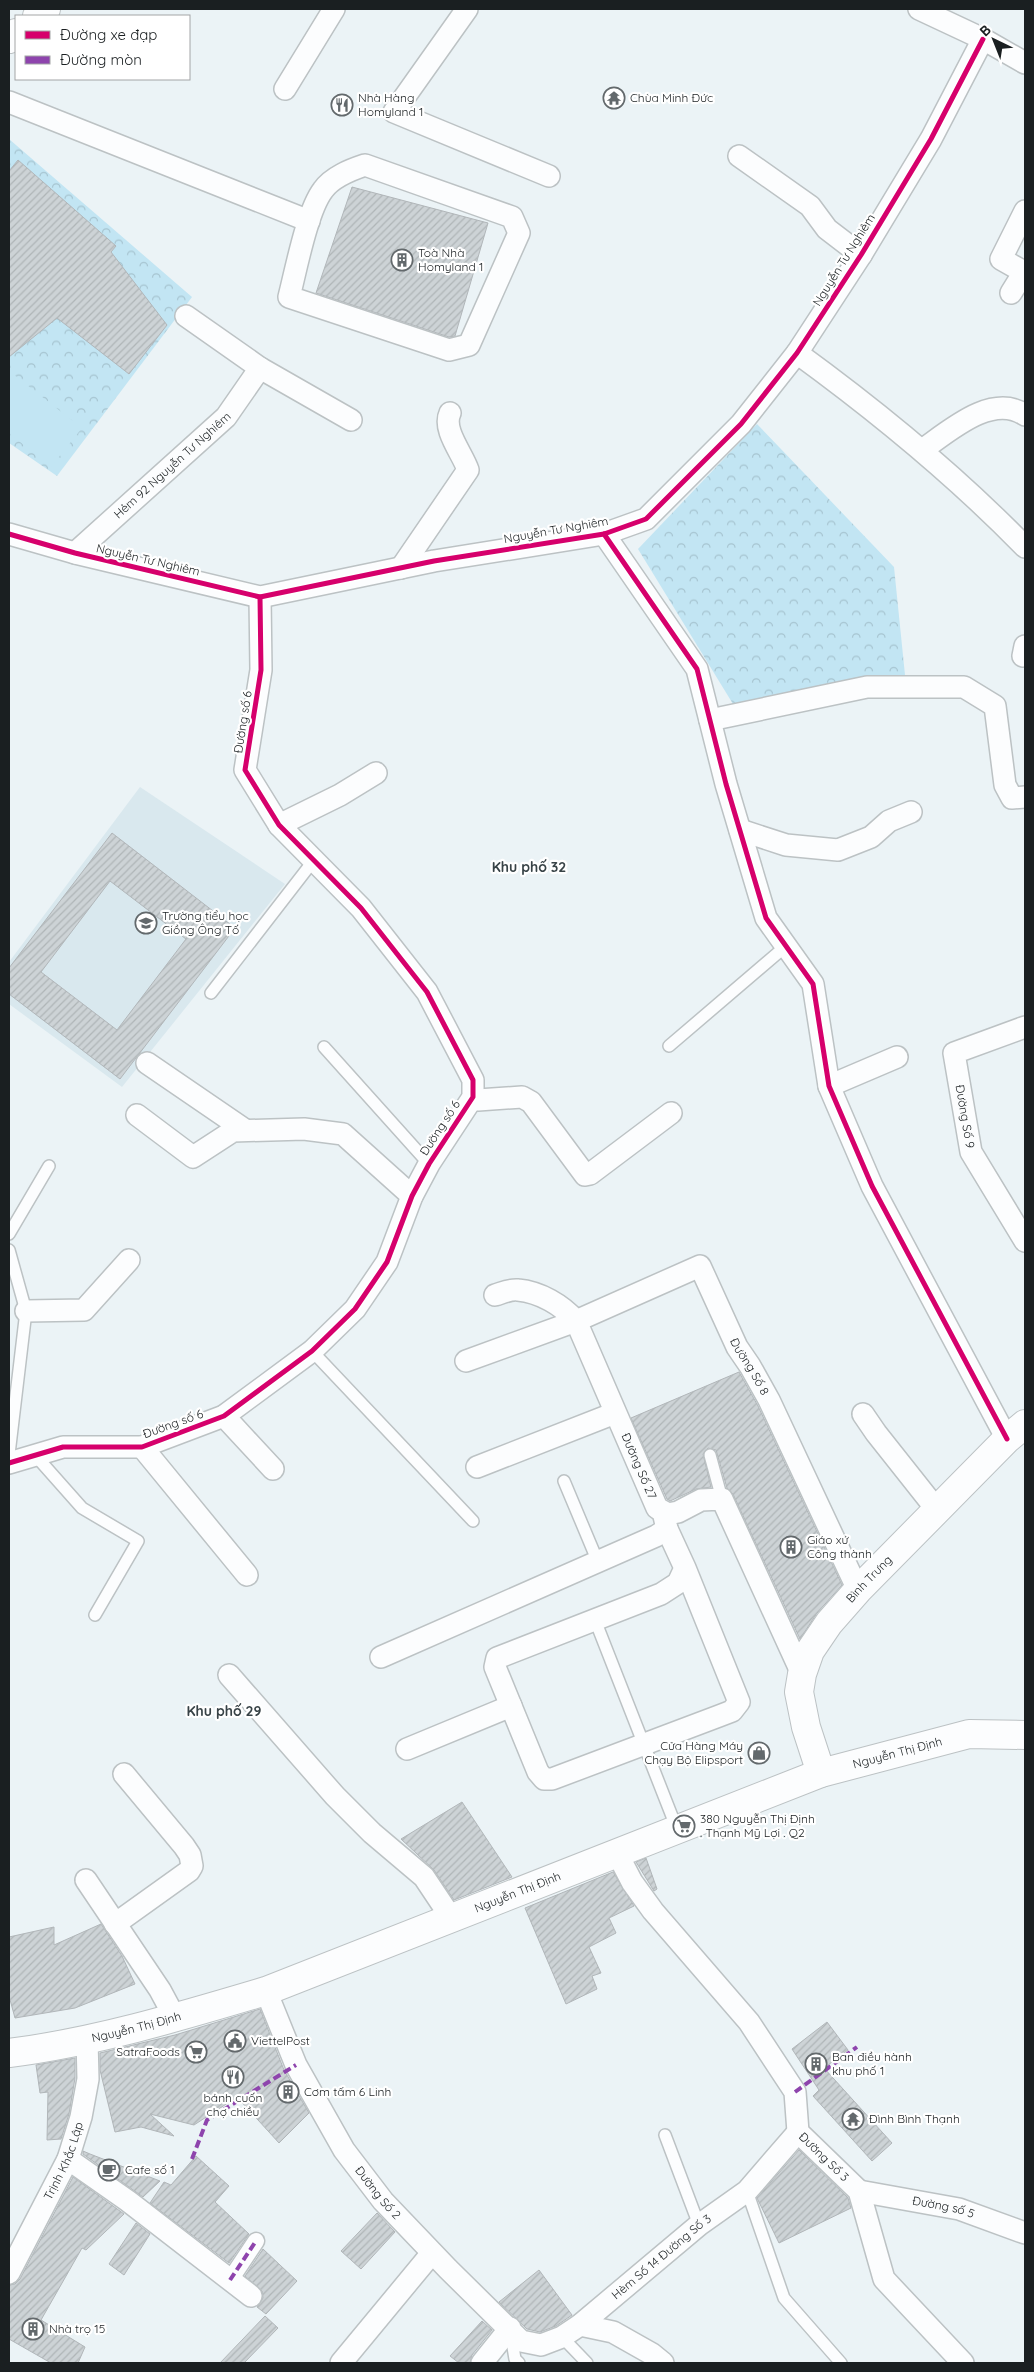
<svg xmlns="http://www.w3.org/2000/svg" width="1034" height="2372" viewBox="0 0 1034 2372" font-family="Quicksand,sans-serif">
	<defs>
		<pattern id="park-crowns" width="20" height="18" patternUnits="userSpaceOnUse" patternTransform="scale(1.25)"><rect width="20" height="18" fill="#c2e5f3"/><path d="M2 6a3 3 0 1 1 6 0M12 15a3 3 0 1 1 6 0" fill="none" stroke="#a6c4d0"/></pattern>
		<pattern id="building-hatch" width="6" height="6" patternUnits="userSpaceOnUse" patternTransform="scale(1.25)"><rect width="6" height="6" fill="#cdd3d6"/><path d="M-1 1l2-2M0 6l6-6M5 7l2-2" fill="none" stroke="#afb5b7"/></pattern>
	</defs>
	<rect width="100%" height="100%" fill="#ebf3f6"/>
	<!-- built -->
	<path fill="#d9e8ee" d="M140,787l145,97 -163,203 -113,-83v-42z"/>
	<!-- park -->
	<g fill="url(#park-crowns)">
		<path d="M9,139l183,158 -135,179 -48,-33z"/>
		<path d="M757,424l137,143 11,108 -172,29 -95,-155z"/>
	</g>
	<!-- garden -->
	<path fill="#c2e5f3" d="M13,374l69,54 -31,39 -42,-34v-53z"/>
	<!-- building -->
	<g fill="url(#building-hatch)" stroke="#b1b6b9" fill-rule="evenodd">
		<path d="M18,160l98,86 -5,6 56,73 -38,49 -72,-56 -48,39v-186z"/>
		<path d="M352,187l136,36 -33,113 -6,1 -133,-44z"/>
		<path d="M112,833l123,95 -115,151 -111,-85v-26zM110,881l76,58 -69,91 -76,-58z"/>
		<path d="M739,1372l19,34 84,179 -25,28 -17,26 -67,-145 -6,-6 -11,-38 -8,-2 -5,6 8,33 -15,2 -26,12 -3,-2 -36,-81z"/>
		<path d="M462,1802l50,75 -58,23 -20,-30 -33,-31z"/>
		<path d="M646,1858l11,31 -3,2 -18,-29z"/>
		<path d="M613,1872l21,34 -25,12 7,15 -27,14 12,26 -9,3 5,13 -31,15 -41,-96z"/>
		<path d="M101,1924l21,32 13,28 -60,24 -60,10 -6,-22v-59l45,-10v18z"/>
		<path d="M260,2009l24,61 25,43 -30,30 -42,-46 -43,28 -44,-11 24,22 -33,-9 -26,5 -15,-62v-17l75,-18z"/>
		<path d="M827,2022l21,28 -24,18 68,75 -20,18 -59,-65 6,-6 -27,-41z"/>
		<path d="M75,2058v20l-6,36 -8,25 -14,1 1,-48 -8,1 -4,-28z"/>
		<path d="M799,2150l49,48 3,10 -72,35 -22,-45z"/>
		<path d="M83,2151l7,3 70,27 -17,16 -60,-43z"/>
		<path d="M196,2156l33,30 -14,16 34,32 -20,29 -79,-60 14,-21 7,3z"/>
		<path d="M73,2177l51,37 -38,36 -4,-2 -41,72 44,27 -7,16h-27l-42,-24v-54l6,-1 5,-5z"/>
		<path d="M377,2213l18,19 -34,37 -20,-18z"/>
		<path d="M136,2223l14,11 -26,41 -15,-11z"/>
		<path d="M263,2249l34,32 -31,33 -9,-7 6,-9 -1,-7 -17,-15z"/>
		<path d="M539,2270l33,45 -16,11 -16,6 -13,-3 -28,-27z"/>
		<path d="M265,2316l13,12 -34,35h-24z"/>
		<path d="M482,2321l10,9 -20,25 -2,8h-11l-9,-7z"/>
	</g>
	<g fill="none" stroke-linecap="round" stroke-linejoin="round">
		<!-- service casing -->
		<g stroke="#bcc2c4" stroke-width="14">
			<g id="service">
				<path d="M211,993l103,-133"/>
				<path d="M669,1046l117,-100"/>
				<path d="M324,1047l105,117"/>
				<path d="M9,1234l40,-68"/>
				<path d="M9,1250l17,61 -17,143"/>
				<path d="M312,1351l161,170"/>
				<path d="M35,1455l47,53 56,33 -43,74"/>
				<path d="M710,1455l12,44"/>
				<path d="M564,1481l34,81"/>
				<path d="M595,1620l82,209"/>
				<path d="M665,2135l34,90"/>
				<path d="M747,2191l37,107 57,65"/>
				<path d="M511,2335l4,24 4,4"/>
				<path d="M562,2337l25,26"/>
			</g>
		</g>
		<!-- pedestrian casing -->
		<g stroke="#bcc2c4" stroke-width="19">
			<path id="pedestrian" d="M230,2280l26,-39"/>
		</g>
		<!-- minor casing -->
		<g stroke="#bcc2c4" stroke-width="24">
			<g id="minor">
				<path d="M467,9l-73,103 155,64"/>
				<path d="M919,9l64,30 42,24"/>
				<path d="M285,89l49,-80"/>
				<path d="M9,102l300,119"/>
				<path d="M739,156l71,50 17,23 34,26"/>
				<path d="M365,165l147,52 7,16 -50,112 -20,5 -160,-53c7,-27 18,-86 34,-107 9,-13 27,-20 42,-25z"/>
				<path d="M1011,293l13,-21 -23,-13 24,-48"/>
				<path d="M186,316l74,52 91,52"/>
				<path d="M797,353c81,59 158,122 228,194"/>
				<path d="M922,450c26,-18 70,-58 103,-35"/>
				<path d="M9,534l66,19 185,44 174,-36 170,-27 42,-15 95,-95 56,-71 64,-98 70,-116 52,-100"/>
				<path d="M604,534l93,135 29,115 40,134 47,66 16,102 43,100 135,253"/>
				<path id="s1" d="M75,553l151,-136 34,-49"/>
				<path d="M401,568l67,-98c-5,-16 -26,-40 -18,-57"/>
				<path d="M1023,656l2,-10"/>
				<path d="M710,720l157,-33h97l31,19 10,79 7,13 13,-1"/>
				<path d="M279,825l61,-30 36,-22"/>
				<path d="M740,830l46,15 52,5 33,-13 18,-16 22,-9"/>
				<path id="s2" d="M1025,1027l-71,26 17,99 54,89"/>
				<path d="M147,1063l98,67"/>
				<path d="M829,1086l68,-29"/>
				<path d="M473,1097l5,3 44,-3 9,5 54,73 5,-1 81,-61"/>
				<path d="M137,1115l56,42 40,-26 71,-2 39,5 69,62"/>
				<path id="s3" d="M495,1295c7,-2 15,-6 23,-5 22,2 44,15 58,31l81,187 11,6 10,-2 23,-12 21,-1 80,175"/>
				<path d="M26,1311l58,-1 45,-50"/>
				<path id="s4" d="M466,1361l110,-40 124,-55 37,81 13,19 19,34 89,190"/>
				<path d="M863,1414l13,19 61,77"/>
				<path d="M224,1416l49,53"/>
				<path d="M142,1447l105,128"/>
				<path d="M9,1463l54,-16h79l82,-31 88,-65 43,-42 32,-47 25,-66 17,-32 44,-67v-17l-46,-88 -66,-84 -82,-83 -34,-55 16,-100 -1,-73"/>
				<path d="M477,1467l138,-54"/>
				<path d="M667,1529l18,39 -7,15 -17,11 -164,64 -2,9 43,105 6,7h8l167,-63 13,-5 7,-9 -54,-134"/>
				<path d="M381,1657l275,-121 11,-7 -3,-13"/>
				<path d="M229,1675l106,121 37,37 52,44 28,42"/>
				<path d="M407,1749l104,-43"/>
				<path id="s5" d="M617,1853l15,29 21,29 96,111 46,70 3,40 61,59 25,88 79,84"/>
				<path d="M86,1880l74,110 15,28"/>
				<path d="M115,1924l74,-53 3,-5 -2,-11 -6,-9 -60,-72"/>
				<path id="s6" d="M266,1991l30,74 48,85 39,51 65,68 73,72 20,4 21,-8 18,-12 119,-100 48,-34 51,-59"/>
				<path d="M68,2159l60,42 123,95"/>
				<path id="s7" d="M859,2191l100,18 66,24"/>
				<path id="s8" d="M9,2273l59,-114 13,-42 7,-38 -1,-40"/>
				<path d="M580,2325l33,7 39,22 11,9"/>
				<path d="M341,2363l91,-110"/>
				<path d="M482,2363l28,-35"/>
			</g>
		</g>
		<!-- tertiary casing -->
		<g stroke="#bcc2c4" stroke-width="30">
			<g id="tertiary">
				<path id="s9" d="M821,1773l-15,-46 -7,-35 3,-18 8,-23 19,-28 29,-33 149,-151 18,-15"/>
			</g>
		</g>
		<!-- secondary casing -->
		<g stroke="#bcc2c4" stroke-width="30">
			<g id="secondary">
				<path d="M37,16l9,-7"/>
				<path d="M9,39l7,-6"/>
				<path id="s10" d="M9,2053c87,-11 173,-37 257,-62l555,-218 148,-39 56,1"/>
			</g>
		</g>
		<!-- service -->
		<use href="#service" stroke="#fcfdfe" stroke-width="11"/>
		<!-- pedestrian -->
		<use href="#pedestrian" stroke="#fcfdfe" stroke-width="16"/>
		<!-- minor -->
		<use href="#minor" stroke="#fcfdfe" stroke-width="21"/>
		<!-- tertiary -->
		<use href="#tertiary" stroke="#fcfdfe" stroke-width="28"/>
		<!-- secondary -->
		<use href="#secondary" stroke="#fcfdfe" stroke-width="28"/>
		<!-- quiet -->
		<g stroke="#8e44ad" stroke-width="4" stroke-dasharray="8 4" stroke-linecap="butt">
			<path d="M795,2092l62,-45"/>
			<path d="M192,2159l15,-39 89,-55"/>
			<path d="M230,2280l26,-39"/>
		</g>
		<!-- cycleway casing -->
		<g stroke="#fff" stroke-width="8">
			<g id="cycleway">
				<path d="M9,534l66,19 185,44 174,-36 170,-27 42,-15 95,-95 56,-71 64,-98 70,-116 52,-100"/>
				<path d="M604,534l93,135 29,115 40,134 47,66 16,102 43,100 135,253"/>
				<path d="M9,1463l54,-16h79l82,-31 88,-65 43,-42 32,-47 25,-66 17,-32 44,-67v-17l-46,-88 -66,-84 -82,-83 -34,-55 16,-100 -1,-73"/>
			</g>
		</g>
		<!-- cycleway -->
		<use href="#cycleway" stroke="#d6006c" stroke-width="5"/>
	</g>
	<!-- icons -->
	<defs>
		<g id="temple-ring" transform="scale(1.125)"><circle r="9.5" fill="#fff" stroke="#63696c" stroke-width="1.5"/><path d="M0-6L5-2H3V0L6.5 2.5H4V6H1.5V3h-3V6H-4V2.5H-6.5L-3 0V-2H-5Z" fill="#63696c"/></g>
		<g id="restaurant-ring" transform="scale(1.125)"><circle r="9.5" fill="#fff" stroke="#63696c" stroke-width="1.5"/><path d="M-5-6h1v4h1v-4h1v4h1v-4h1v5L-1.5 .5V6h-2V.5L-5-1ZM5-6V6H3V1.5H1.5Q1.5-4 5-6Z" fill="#63696c"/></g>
		<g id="building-ring" transform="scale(1.125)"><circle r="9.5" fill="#fff" stroke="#63696c" stroke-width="1.5"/><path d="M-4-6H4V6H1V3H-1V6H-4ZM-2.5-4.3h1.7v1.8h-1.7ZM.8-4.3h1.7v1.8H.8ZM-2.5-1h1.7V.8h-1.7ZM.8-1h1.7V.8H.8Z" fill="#63696c"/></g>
		<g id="school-ring" transform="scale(1.125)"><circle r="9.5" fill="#fff" stroke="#63696c" stroke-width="1.5"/><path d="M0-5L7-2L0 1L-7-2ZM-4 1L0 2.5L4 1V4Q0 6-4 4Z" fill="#63696c"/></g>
		<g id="shop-ring" transform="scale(1.125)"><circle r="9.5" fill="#fff" stroke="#63696c" stroke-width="1.5"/><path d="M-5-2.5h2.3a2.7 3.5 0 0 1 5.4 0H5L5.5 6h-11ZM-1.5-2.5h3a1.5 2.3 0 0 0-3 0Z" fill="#63696c"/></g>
		<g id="supermarket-ring" transform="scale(1.125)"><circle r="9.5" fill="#fff" stroke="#63696c" stroke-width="1.5"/><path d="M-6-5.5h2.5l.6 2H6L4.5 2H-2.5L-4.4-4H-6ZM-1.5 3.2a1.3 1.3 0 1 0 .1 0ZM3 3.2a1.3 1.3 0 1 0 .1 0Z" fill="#63696c"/></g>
		<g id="civic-ring" transform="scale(1.125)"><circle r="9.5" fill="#fff" stroke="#63696c" stroke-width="1.5"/><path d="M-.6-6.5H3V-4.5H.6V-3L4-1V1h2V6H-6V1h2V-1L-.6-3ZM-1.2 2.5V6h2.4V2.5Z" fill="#63696c"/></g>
		<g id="cafe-ring" transform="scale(1.125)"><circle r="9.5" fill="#fff" stroke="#63696c" stroke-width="1.5"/><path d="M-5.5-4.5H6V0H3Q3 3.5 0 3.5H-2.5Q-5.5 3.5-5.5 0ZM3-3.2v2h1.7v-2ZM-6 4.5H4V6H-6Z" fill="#63696c"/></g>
	</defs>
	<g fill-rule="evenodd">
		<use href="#temple-ring" x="614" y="98"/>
		<use href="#restaurant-ring" x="342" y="105"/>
		<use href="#building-ring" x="402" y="260"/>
		<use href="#school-ring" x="146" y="923"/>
		<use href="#building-ring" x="791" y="1547"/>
		<use href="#shop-ring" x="759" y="1753"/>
		<use href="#supermarket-ring" x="684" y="1826"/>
		<use href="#civic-ring" x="235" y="2041"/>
		<use href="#supermarket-ring" x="196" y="2052"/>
		<use href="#building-ring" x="816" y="2064"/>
		<use href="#restaurant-ring" x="233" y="2077"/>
		<use href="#building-ring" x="288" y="2092"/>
		<use href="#temple-ring" x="853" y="2119"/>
		<use href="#cafe-ring" x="109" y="2170"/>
		<use href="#building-ring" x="33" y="2329"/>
	</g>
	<g text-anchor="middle" stroke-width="4.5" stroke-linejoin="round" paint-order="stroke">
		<!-- poi labels -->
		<g font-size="12" fill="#1a1f21" stroke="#fff" text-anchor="start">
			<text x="358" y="102">Nhà Hàng<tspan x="358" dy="14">Homyland 1</tspan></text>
			<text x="630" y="102">Chùa Minh Đức</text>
			<text x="418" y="257">Toà Nhà<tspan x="418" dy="14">Homyland 1</tspan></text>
			<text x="162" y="920">Trường tiểu học<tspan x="162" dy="14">Giồng Ông Tố</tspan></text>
			<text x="807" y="1544">Giáo xứ<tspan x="807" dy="14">Công thành</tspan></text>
			<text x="743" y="1750" text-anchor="end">Cửa Hàng Máy<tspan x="743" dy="14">Chạy Bộ Elipsport</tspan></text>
			<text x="700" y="1823">380 Nguyễn Thị Định<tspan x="700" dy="14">. Thạnh Mỹ Lợi . Q2</tspan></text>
			<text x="251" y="2045">ViettelPost</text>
			<text x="180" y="2056" text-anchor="end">SatraFoods</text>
			<text x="832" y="2061">Ban điều hành<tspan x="832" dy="14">khu phố 1</tspan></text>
			<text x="304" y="2096">Cơm tấm 6 Linh</text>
			<text x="233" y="2102" text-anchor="middle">bánh cuốn<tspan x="233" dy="14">chợ chiều</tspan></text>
			<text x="869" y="2123">Đình Bình Thạnh</text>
			<text x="125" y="2174">Cafe số 1</text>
			<text x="49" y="2333">Nhà trọ 15</text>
		</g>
		<!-- street labels -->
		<g font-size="12" fill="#1a1f21" stroke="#fff">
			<text transform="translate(844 260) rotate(-58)" y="4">Nguyễn Tư Nghiêm</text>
			<text dy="4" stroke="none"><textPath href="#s1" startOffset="131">Hẻm 92 Nguyễn Tư Nghiêm</textPath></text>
			<text transform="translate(556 530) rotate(-10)" y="4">Nguyễn Tư Nghiêm</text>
			<text transform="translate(148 560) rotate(13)" y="4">Nguyễn Tư Nghiêm</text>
			<text transform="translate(243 722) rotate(-81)" y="4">Đường số 6</text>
			<text dy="4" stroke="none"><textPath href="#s2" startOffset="140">Đường Số 9</textPath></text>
			<text transform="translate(440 1128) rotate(-57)" y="4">Đường số 6</text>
			<text dy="4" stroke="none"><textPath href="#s4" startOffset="365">Đường Số 8</textPath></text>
			<text transform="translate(173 1424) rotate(-20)" y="4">Đường số 6</text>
			<text dy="4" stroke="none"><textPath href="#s3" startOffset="249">Đường Số 27</textPath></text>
			<text dy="4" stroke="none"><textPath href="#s9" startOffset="220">Bình Trưng</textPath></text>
			<text dy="4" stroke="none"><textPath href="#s10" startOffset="940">Nguyễn Thị Định</textPath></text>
			<text dy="4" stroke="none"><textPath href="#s10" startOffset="535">Nguyễn Thị Định</textPath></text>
			<text dy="4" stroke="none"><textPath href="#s10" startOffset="130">Nguyễn Thị Định</textPath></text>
			<text dy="4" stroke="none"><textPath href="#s5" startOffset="375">Đường Số 3</textPath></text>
			<text dy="4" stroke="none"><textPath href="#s8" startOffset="125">Trịnh Khắc Lập</textPath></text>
			<text dy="4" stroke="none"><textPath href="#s6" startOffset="232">Đường Số 2</textPath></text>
			<text dy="4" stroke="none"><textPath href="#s7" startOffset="86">Đường số 5</textPath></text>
			<text dy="4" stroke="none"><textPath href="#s6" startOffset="609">Hèm Số 14 Đường Số 3</textPath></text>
		</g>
		<!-- neighbourhood labels -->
		<g font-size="14" font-weight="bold" fill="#384347" stroke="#fff">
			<text x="529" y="872">Khu phố 32</text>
			<text x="224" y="1716">Khu phố 29</text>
		</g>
	</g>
	<!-- border -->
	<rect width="1034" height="2372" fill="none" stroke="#1a1f21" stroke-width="20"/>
	<!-- legend -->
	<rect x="15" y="15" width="175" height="65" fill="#ffffff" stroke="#a3a5a6"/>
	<rect x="25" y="31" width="25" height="8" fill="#d6006c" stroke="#a3a5a6"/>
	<text x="60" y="40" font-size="15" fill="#1a1f21">Đường xe đạp</text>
	<rect x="25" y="56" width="25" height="8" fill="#8e44ad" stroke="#a3a5a6"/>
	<text x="60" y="65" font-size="15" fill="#1a1f21">Đường mòn</text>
	<!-- north arrow -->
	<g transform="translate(994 40) rotate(317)" stroke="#ffffff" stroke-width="4" paint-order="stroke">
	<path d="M0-4L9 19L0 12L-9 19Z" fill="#1a1f21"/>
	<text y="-8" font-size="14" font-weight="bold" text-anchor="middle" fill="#1a1f21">B</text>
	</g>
</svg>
